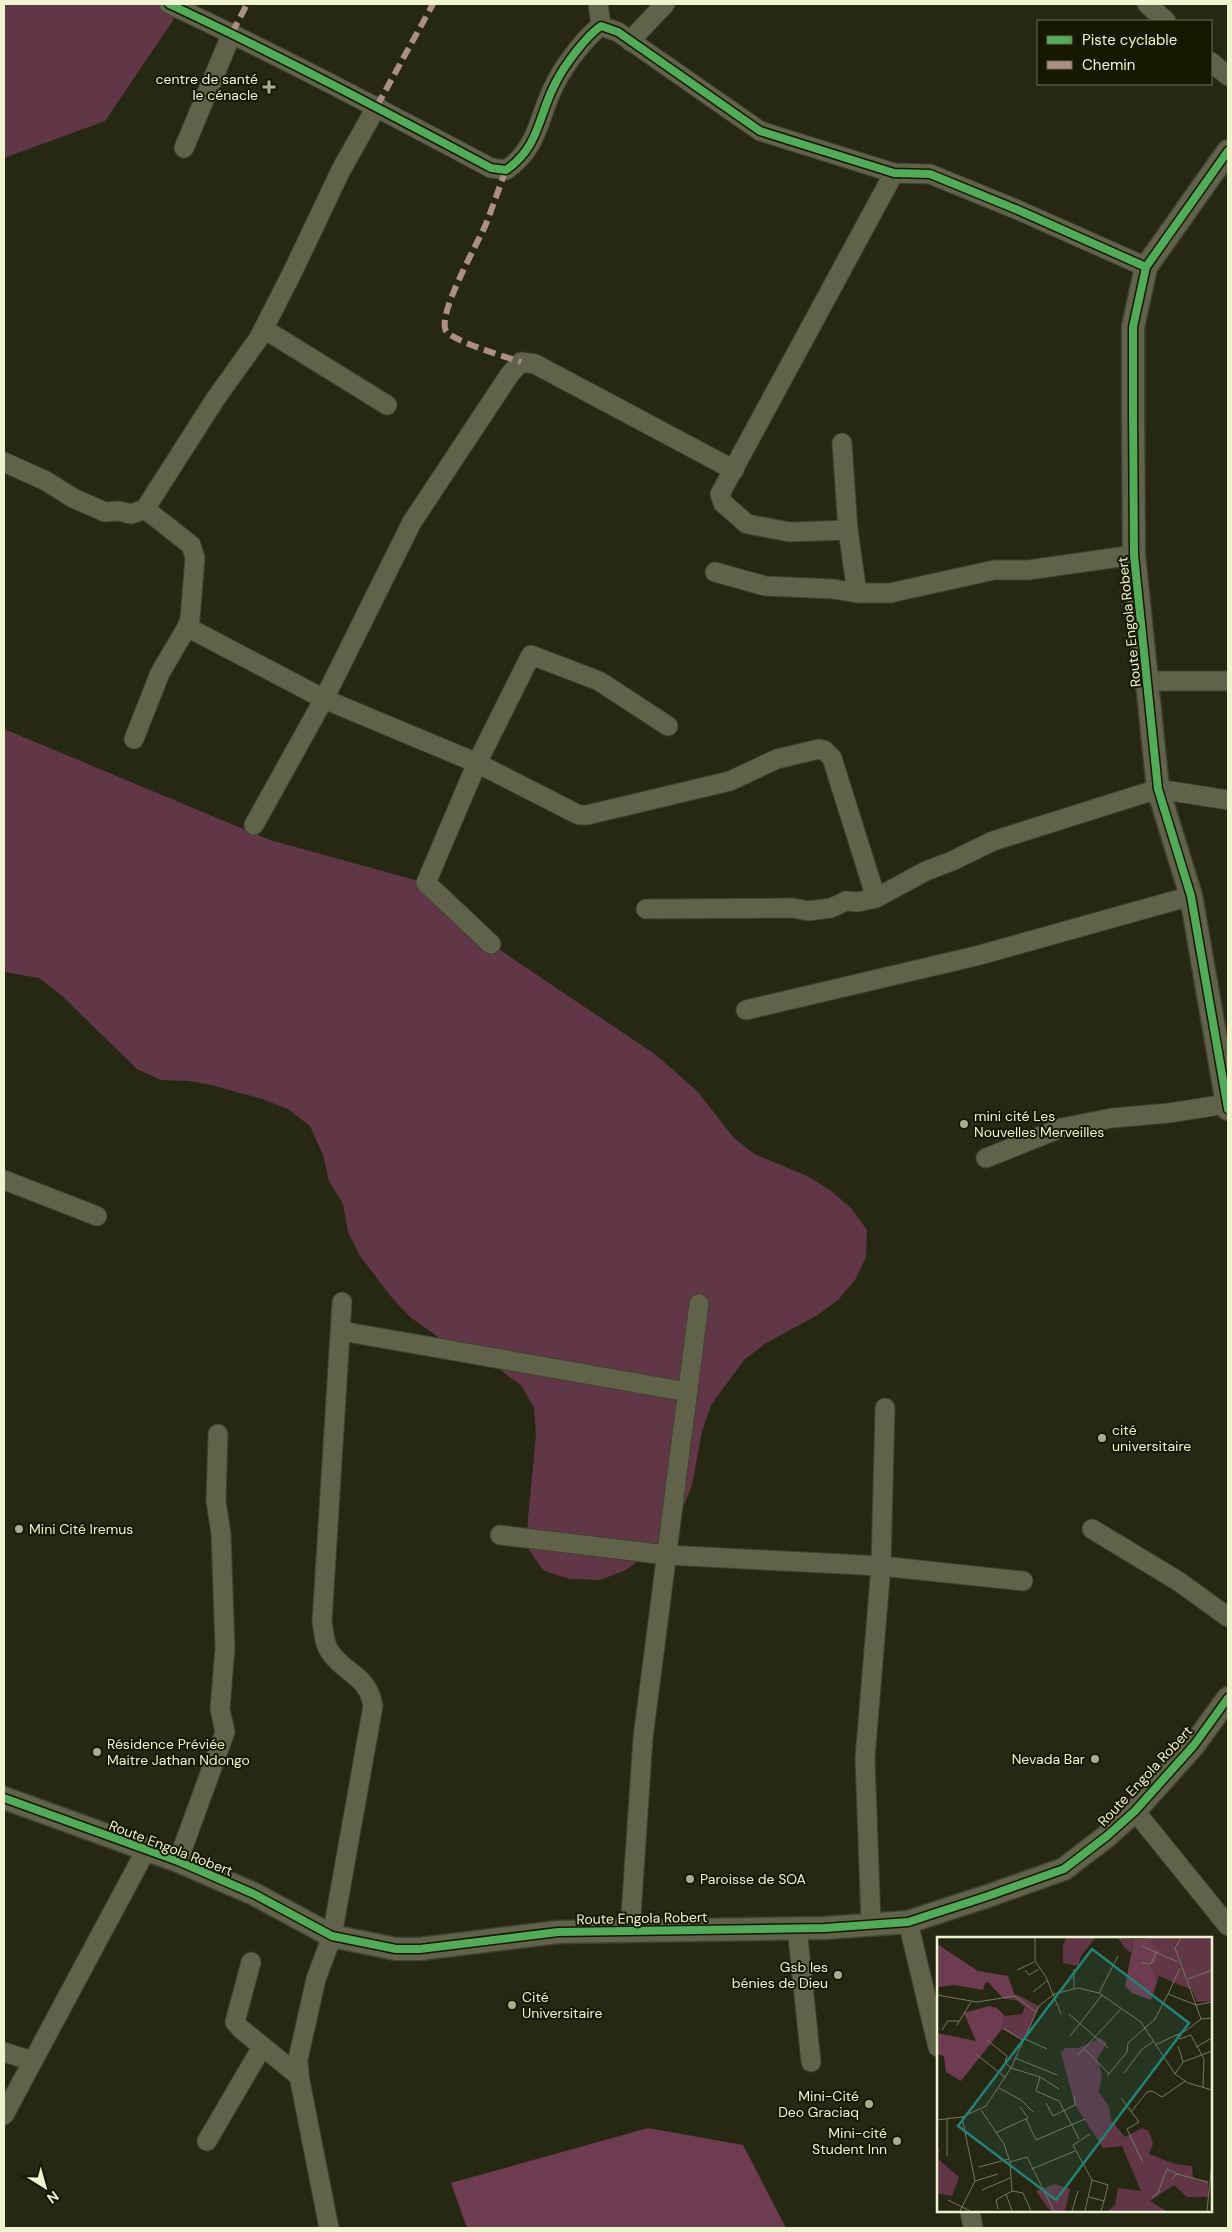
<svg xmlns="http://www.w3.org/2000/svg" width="1232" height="2232" viewBox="0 0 1232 2232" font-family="'DM Sans',sans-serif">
	<rect width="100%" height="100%" fill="#262813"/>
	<!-- green -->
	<g fill="#613747">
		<path d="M4,4h180l-79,117 -101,37z"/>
		<path d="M4,729l266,111 156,43 65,61 165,111 42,37 35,45 21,17 53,22 23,14 21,18 16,22 -1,27 -11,23 -17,20 -22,16 -50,27 -22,17 -33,45 -9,26 -10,54 -10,25 -13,22 -19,20 -24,18 -26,10 -30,-1 -26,-8 -17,-24 1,-29 8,-83 -2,-27 -12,-22 -23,-17 -44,-20 -45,-32 -17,-18 -33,-43 -12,-24 -5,-28 -14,-23 -6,-26 -13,-29 -22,-17 -26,-10 -51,-14 -23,-4 -27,-1 -24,-11 -76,-74 -22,-17 -35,-6z"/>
	</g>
	<!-- forest -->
	<path fill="#6e3c50" d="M648,2128l95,17 43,83h-319l-16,-45z"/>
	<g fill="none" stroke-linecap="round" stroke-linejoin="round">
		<!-- minor casing -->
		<g stroke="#404231" stroke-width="21">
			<g id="minor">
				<path d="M169,4c109,51 215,107 322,164l15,2c34,-23 32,-55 50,-88 8,-16 30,-46 45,-56l17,6 142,99 134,42 36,1 88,36 128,57"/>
				<path d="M598,4l3,22"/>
				<path d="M1147,4l19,17"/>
				<path d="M630,41l35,-37"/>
				<path d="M1211,62l17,14"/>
				<path d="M184,148l48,-115"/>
				<path d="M264,329l123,76"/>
				<path d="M842,443l6,87 9,63"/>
				<path d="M4,462l42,19 27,17 32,14 14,-1 12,3 14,-5 71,-111 43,-60 34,-67 48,-101 36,-64"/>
				<path d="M848,530l-58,2 -43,-8 -24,-21 -3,-9 174,-321"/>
				<path d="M715,572l50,14 68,3 24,4h33l104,-23h34l106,-15"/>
				<path d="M187,627l137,72 153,64 102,52h8l143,-34 47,-22 42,-10 5,1 8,8 44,140"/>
				<path d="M1147,681h81"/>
				<path d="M134,739l26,-66 27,-46 3,-8 5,-61 -4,-13 -46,-36"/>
				<path d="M254,825l70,-126 88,-177 98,-148 11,-12 14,2 199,106"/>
				<path d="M646,909l147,-1 15,3 23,-3 15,-7 11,1 19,-4 50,-27 26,-10 41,-20 165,-52 70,11"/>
				<path d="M491,944l-65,-61 51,-120 54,-108 68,26 69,45"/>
				<path d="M746,1010l230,-54 215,-60"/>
				<path d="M986,1158l75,-30 51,-10 57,-5 57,-9"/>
				<path d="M4,1180l93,36"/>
				<path d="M341,1331l347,61"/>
				<path d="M1092,1529l86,52 50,36"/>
				<path d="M500,1535l167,20 214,11 142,15"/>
				<path d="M1135,1811l93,115"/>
				<path d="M178,1861l47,-129 -5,-23 5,-61 -4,-114 -5,-33 2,-67"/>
				<path d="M908,1922l30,125"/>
				<path d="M871,1924l-6,-166 16,-192 4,-158"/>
				<path d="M797,1928l14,134"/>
				<path d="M630,1930l13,-192 56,-434"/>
				<path d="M251,1962l-16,60 6,7 58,47"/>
				<path d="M4,2052l28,9"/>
				<path d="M4,2115l142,-265"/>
				<path d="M207,2141l55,-94"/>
				<path d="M970,2211l3,17"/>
				<path d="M329,2228l-30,-152 -1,-17 18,-80 16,-43 41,-230c-5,-31 -28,-32 -43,-54 -6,-8 -6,-19 -8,-30l20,-320"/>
			</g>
		</g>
		<!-- tertiary casing -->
		<g stroke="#404231" stroke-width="25">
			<g id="tertiary">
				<path d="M1228,151l-82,116 -13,60v83l1,145 24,234 33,107 37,213"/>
				<path d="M4,1798l174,63 76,33 78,42 64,13h24l138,-17 267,-4 83,-6 80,-26 76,-27 43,-33 28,-25 59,-66 34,-47"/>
			</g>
		</g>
		<!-- minor -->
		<use href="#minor" stroke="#606249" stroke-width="19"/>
		<!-- tertiary -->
		<use href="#tertiary" stroke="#606249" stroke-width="22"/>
		<!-- quiet -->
		<g stroke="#ac8f84" stroke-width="6" stroke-dasharray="12 6" stroke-linecap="butt">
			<path d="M232,33l15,-29"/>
			<path d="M377,106l56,-102"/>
			<path d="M506,170c-7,18 -13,36 -20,54 -7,17 -52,95 -39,108 9,10 59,25 74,30"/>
		</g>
		<!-- cycleway casing -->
		<g stroke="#171800" stroke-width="11">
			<g id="cycleway">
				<path d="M169,4c109,51 215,107 322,164l15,2c34,-23 32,-55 50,-88 8,-16 30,-46 45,-56l17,6 142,99 134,42 36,1 88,36 128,57"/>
				<path d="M1228,151l-82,116 -13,60v83l1,145 24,234 33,107 37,213"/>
				<path d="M4,1798l174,63 76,33 78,42 64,13h24l138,-17 267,-4 83,-6 80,-26 76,-27 43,-33 28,-25 59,-66 34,-47"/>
			</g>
		</g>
		<!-- cycleway -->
		<use href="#cycleway" stroke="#51ab58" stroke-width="8"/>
	</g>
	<!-- markers -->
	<g fill="#a9ac8d" stroke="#171800" stroke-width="2">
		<path d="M266.5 79.5h5v5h5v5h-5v5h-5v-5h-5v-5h5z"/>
		<circle cx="964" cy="1124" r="5"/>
		<circle cx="1102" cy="1438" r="5"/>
		<circle cx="19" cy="1529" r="5"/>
		<circle cx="97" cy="1752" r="5"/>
		<circle cx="1095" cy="1759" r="5"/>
		<circle cx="690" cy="1879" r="5"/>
		<circle cx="838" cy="1975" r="5"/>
		<circle cx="512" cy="2005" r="5"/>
		<circle cx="869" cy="2104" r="5"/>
		<circle cx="897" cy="2141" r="5"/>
	</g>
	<g text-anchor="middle" stroke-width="4" stroke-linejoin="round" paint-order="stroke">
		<!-- poi labels -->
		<g font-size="14" fill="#eff3cf" stroke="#171800" text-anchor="start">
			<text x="258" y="84" text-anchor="end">centre de santé<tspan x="258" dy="16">le cénacle</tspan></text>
			<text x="974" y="1121">mini cité Les<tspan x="974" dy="16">Nouvelles Merveilles</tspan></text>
			<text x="1112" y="1435">cité<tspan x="1112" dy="16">universitaire</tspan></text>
			<text x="29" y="1534">Mini Cité Iremus</text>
			<text x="107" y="1749">Résidence Préviée<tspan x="107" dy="16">Maitre Jathan Ndongo</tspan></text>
			<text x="1085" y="1764" text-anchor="end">Nevada Bar</text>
			<text x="700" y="1884">Paroisse de SOA</text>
			<text x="828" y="1972" text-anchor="end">Gsb les<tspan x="828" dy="16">bénies de Dieu</tspan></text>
			<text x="522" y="2002">Cité<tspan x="522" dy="16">Universitaire</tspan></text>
			<text x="859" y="2101" text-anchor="end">Mini-Cité<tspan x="859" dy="16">Deo Graciaq</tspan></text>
			<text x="887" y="2138" text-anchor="end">Mini-cité<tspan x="887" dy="16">Student Inn</tspan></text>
		</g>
		<!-- street labels -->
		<g font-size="14" fill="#eff3cf" stroke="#171800">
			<text transform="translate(1129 622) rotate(-96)" y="5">Route Engola Robert</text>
			<text transform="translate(1145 1776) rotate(-47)" y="5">Route Engola Robert</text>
			<text transform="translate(171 1848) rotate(21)" y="5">Route Engola Robert</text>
			<text transform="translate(642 1918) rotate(-1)" y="5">Route Engola Robert</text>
		</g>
	</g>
	<!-- overview -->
	<g transform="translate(937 1937)">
		<rect width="275" height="275" fill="#262813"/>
		<path d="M129,1h29l-14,18 -3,10 -15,-3v-18zM181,1l16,1 -3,14 -7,-6zM220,1h55v63l-15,1 -5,-12 -33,-14 -2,6 -5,-6 -2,-33zM78,57l24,12 -15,35 -22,-12 3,-13 17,-2 3,-7 -9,-7 -12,-1zM163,101l7,5 -10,16 5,15 -3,18 10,15 2,13 14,17 17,-9 7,3 4,13 -4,10 26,10 17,2 1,12 15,4 1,15h-22l-13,-12 -24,16 16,10h-58l7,-6 3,-17 23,3 -19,-45 -19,2 -28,-43 -14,-52 4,-5h13zM0,212h3l-3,9 22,19 -7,19 -15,-3zM118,247l15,5 -5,22h-15l-14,-20z" fill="#613747"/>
		<path d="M220,1l-7,5 11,6 -6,15 -5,-1 7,19 -6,18 -19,-7 -7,-7 9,-47zM0,7l41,27 30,5 7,20 -11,3 -16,-17 -3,1 -2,7 -28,-5 -18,2zM52,69l8,2 8,8 -3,13 -41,52 -15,-9 -2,-16 -7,-2v-21l39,8 -12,-28z" fill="#6e3c50"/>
		<path fill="none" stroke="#76795e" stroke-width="1" d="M98,1v23l11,16 15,37M244,1l-6,10 21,57 16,-3M205,9l36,16M204,26l10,1 5,-12M137,32v20M80,33l17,-8M88,33l4,5 10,-6M251,42l24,-9M96,55l15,-12M162,56l19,-37M231,57l12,-26M0,58l40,7 38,-6 21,16M132,77l39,34M20,88l14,-23M66,91l21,13M5,93l6,-9h11M240,98l3,4 11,-4 13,24 -1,28M133,99l32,-41M88,102l22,10M50,103l20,16 -2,6 6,6 29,9 19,12M218,108l32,-15 14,-11M241,109l5,16M259,110l16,-9M148,112l24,25M39,117l30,24M141,118l43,-46M78,121l42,17M187,136l18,-24 11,-7M238,137l8,-12 29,-11M170,139l20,-24 1,-9 27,-24 13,-25 28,11 5,14 11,-1M103,140l-4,14 23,10 20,38M62,151l22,12 12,12M184,161l18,24 -12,7 16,34M109,166l7,13 22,-11 -1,-9M44,173l23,34 6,18 17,-5 27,54M194,175l16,-20 5,-1 10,6 23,-16M25,180l13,64M89,182l10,21 49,-21M0,183l25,-3 24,-11 25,-38 28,-62 15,-12 24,-6 21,5 42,29 34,52 13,9 24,7M58,196l33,-15 -8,-11M10,219v-37M73,225l2,29M42,230l30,-8M95,232l43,-18M235,242l5,-5 31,8M155,243l16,5 -4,16M45,253l28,-12M69,257l6,17M152,260l15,4 -3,10M215,261l6,-5 9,-24 10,5M11,263l22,11M61,272l-2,-9 16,-9 11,2 8,18M23,274l15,-30 23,-7M135,274l6,-20M148,274l7,-31 -19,-35 17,-11M270,274l5,-49"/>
		<path fill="#258278" fill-opacity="0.15" stroke="#258278" stroke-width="2.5" d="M155,12l97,74 -133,177 -98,-74z"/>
		<rect width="275" height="275" fill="none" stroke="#eff3cf" stroke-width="2.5"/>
	</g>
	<!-- border -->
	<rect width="1232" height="2232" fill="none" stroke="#eff3cf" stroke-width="10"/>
	<!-- legend -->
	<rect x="1037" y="20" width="175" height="65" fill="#171800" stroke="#6d7053"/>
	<rect x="1047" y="36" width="25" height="8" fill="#51ab58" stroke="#6d7053"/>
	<text x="1082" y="45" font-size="15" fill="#eff3cf">Piste cyclable</text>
	<rect x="1047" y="61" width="25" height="8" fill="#ac8f84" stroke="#6d7053"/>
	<text x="1082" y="70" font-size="15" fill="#eff3cf">Chemin</text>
	<!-- north arrow -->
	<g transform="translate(45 2187) rotate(143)" stroke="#171800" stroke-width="4" paint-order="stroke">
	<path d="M0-4L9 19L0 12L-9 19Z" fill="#eff3cf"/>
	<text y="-8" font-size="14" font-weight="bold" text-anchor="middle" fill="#eff3cf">N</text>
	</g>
</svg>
